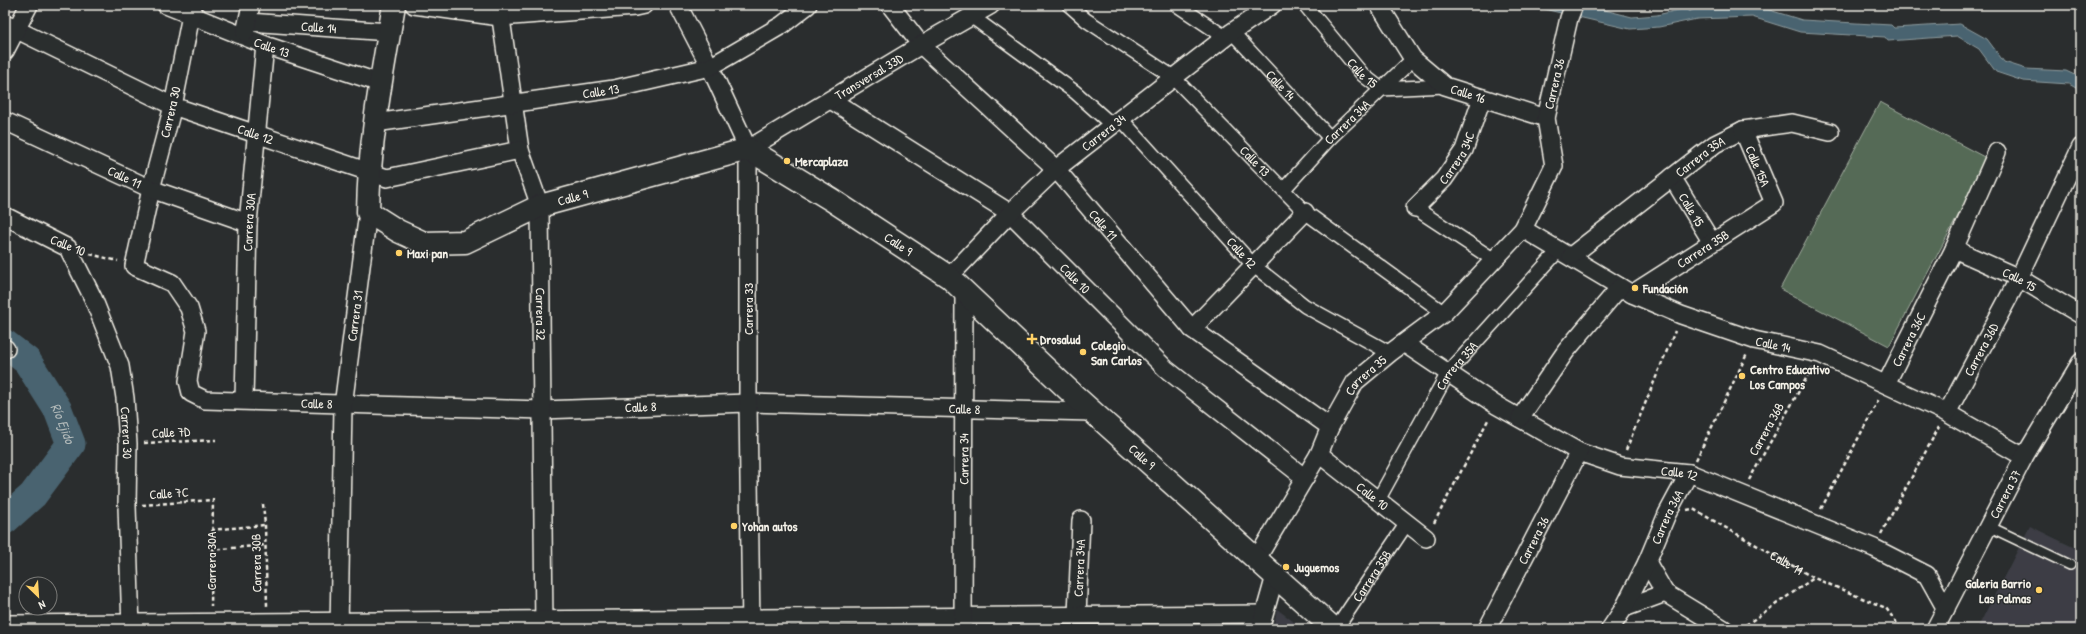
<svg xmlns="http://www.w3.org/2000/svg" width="2086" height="634" viewBox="0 0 2086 634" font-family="'Patrick Hand',sans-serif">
	<rect width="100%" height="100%" fill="#2a2d2e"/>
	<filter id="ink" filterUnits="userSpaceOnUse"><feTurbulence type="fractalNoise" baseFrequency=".025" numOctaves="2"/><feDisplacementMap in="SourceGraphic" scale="8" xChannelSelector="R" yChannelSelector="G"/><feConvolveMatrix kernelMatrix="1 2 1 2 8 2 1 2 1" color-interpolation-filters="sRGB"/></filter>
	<g filter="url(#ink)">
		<!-- built -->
		<g fill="#3c3e44">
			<path d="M2030,526l51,25v78h-104z"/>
			<path d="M1277,609l26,20h-30z"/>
		</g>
		<!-- green -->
		<path fill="#546b57" stroke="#a4aea0" d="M1880,102l108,57 -99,187 -109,-57z"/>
		<!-- water -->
		<path fill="#4a636f" stroke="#8e9c9f" d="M1535,5h50l47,12 25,-2 38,-9 58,-1 49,15 89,5 3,3 66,-4 27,15 17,23 22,7 40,2 15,7v13l-12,-7 -46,-3 -27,-9 -17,-23 -22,-13 -69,5 -3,-4 -85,-5 -48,-15 -55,2 -38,8 -29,2 -82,-19z"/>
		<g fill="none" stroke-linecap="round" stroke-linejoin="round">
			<!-- stream -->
			<path stroke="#8e9c9f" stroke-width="5" d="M1690,9l10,-4"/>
			<!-- river -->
			<path stroke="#4a636f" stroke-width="29" id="s1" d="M5,344l22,17 31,49 13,34 -38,51 -28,25"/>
			<!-- service casing -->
			<g stroke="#f4f1e8" stroke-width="12">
				<path id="service" d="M1988,526l82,39"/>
			</g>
			<!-- pedestrian casing -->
			<g stroke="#f4f1e8" stroke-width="16">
				<g id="pedestrian">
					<path id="s3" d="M1069,5l17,15 87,57 132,135 139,101"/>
					<path d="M1177,5l48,32"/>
					<path id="s4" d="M1305,5l58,70 18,14 64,-3"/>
					<path d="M971,16l104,76 37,33"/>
					<path id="s5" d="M1232,32l98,106"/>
					<path id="s6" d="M1121,119l133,147 51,40 85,47"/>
					<path id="s7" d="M1284,189l46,-51 83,-79"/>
					<path d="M1415,208l79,52"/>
					<path id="s8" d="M1378,500l70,-127 111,-123"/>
					<path id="s9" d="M1336,629l71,-106"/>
				</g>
			</g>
			<!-- minor casing -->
			<g stroke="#f4f1e8" stroke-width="20">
				<g id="minor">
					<path id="s10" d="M166,5l99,40 115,38"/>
					<path id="s11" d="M193,5l-20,101 -22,83 -17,77 38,17 17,25 7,23 -8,50 3,12 14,7 336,10 207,-7 344,9"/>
					<path d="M414,5l86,12 135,-10 9,-2"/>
					<path id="s12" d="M499,5l21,145 20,56 4,423"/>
					<path d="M678,5l32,62 38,82v254l3,226"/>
					<path id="s13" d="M890,5l31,40 135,124 136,160 138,98"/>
					<path id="s14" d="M1379,5l34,54 32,27 101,32"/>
					<path id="s15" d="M248,22l141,10"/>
					<path id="s16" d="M5,24l168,82 214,72 133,-28"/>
					<path d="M245,33l6,-28"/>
					<path d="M5,51l24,-46"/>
					<path id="s17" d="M831,100l179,113 156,156 139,109"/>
					<path id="s18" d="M5,121l146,68 97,34"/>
					<path id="s19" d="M375,123l239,-34 96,-22 72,-42 26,-20"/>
					<path id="s20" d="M748,149l173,-104 70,-40"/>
					<path id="s21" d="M1672,177l39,64"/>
					<path id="s22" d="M1415,208l29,-29 20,-29 18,-52"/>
					<path id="s23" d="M5,216l63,32 25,50 27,68 5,32 3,46 -1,62 4,123"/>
					<path id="s24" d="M1523,229l109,65 49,21 73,25 66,14 127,59 77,44"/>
					<path id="s25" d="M1954,249l65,29 62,37"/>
					<path id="s26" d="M1571,256l144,-112 28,-14 49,-7 38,9"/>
					<path id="s27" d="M949,277l61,-64 46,-44 176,-137 40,-27"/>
					<path id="s28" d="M1632,294l142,-91 -31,-73"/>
					<path d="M1192,329l113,-117"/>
					<path id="s29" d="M1405,344l91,61 83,47 41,14 69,7 185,75 53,27 19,34"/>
					<path d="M5,348l1,1"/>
					<path id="s30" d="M1886,384l68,-135 43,-97"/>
					<path id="s31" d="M244,400l4,-177 17,-178"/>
					<path id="s32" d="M1947,413l72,-135 62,-131"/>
					<path d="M1520,418l46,-67 54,-64"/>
					<path id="s33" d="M1319,454l107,84"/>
					<path id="s34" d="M1256,560l63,-106 11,-27 25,-45 35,-29 54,-40 79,-84 31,-63 -8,-48 23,-100 5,-13"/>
					<path d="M1647,562l18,31 59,36"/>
					<path d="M1624,608l41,-15"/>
					<path id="s35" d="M1077,615l4,-95"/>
					<path d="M5,624l1258,-10"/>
					<path id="s36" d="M339,629l4,-223 25,-194"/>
					<path id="s37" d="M963,629l1,-340"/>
					<path d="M1260,629l15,-53"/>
					<path id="s38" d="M1487,629l92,-177"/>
					<path id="s39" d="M1610,629l14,-21 23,-46 20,-48 22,-41"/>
					<path id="s40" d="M1935,629l89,-172 57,-95"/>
				</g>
			</g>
			<!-- tertiary casing -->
			<g stroke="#f4f1e8" stroke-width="25">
				<g id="tertiary">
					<path id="s41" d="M394,5c-12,69 -25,137 -26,207l30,19 26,12 41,-1 75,-36 208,-57 84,51 117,77 127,120 258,232"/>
				</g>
			</g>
			<!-- path -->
			<g stroke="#f4f1e8" stroke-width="2.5" stroke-dasharray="4 3" stroke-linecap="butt">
				<path d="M90,254l28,7"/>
				<path d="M144,443l72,-3"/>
				<path d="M1626,450l49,-119"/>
				<path d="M1696,460l51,-106"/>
				<path d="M1749,480l63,-112"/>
				<path d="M263,504l2,21 2,81"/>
				<path d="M142,505l71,-5 -2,106"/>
				<path d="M1821,509l58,-110"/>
				<path id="s2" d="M1687,510l6,-1 121,69 72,30 15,21"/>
				<path d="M1434,523l54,-103"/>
				<path d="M211,530l54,-5"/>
				<path d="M1881,534l58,-107"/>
				<path d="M211,550l55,-5"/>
				<path d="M1740,629l74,-51"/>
			</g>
			<!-- service -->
			<use href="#service" stroke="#2a2d2e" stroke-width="9"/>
			<!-- pedestrian -->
			<use href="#pedestrian" stroke="#2a2d2e" stroke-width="13"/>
			<!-- minor -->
			<use href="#minor" stroke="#2a2d2e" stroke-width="17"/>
			<!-- tertiary -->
			<use href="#tertiary" stroke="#2a2d2e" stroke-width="22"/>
		</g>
	</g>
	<!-- markers -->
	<g fill="#ffd166" stroke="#2a2d2e" stroke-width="1.5">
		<circle cx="787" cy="161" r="4"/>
		<circle cx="399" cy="253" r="4"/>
		<circle cx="1635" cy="288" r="4"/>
		<path d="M1030 333h4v4h4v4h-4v4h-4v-4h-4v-4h4z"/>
		<circle cx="1083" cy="352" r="4"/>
		<circle cx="1742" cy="376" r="4"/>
		<circle cx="734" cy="526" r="4"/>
		<circle cx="1286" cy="567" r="4"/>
		<circle cx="2039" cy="590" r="4"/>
	</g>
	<g text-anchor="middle" stroke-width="3" stroke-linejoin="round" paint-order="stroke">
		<!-- street labels -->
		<g font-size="13" fill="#f4f1e8" stroke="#2a2d2e">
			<text dy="5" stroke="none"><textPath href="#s15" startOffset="71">Calle 14</textPath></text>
			<text dy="5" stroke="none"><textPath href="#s10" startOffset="114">Calle 13</textPath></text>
			<text dy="5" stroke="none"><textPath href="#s4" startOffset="89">Calle 15</textPath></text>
			<text dy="5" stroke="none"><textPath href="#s20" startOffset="141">Transversal 33D</textPath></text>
			<text dy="5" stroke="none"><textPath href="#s34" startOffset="586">Carrera 36</textPath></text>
			<text dy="5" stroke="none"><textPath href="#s5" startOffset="72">Calle 14</textPath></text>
			<text dy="5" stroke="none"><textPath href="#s19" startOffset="228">Calle 13</textPath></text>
			<text dy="5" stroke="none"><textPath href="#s14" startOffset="130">Calle 16</textPath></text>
			<text transform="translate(170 112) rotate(-77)" y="5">Carrera 30</text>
			<text dy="5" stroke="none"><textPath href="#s7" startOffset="92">Carrera 34A</textPath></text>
			<text dy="5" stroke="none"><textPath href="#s27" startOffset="212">Carrera 34</textPath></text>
			<text dy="5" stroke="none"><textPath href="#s16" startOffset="274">Calle 12</textPath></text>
			<text dy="5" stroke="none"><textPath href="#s22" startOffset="66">Carrera 34C</textPath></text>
			<text dy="5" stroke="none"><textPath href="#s26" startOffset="163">Carrera 35A</textPath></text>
			<text dy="5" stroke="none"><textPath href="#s3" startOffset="244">Calle 13</textPath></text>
			<text transform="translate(1758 166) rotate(67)" y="5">Calle 15A</text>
			<text dy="5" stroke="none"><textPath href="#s18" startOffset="132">Calle 11</textPath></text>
			<text dy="5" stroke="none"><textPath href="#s41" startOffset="431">Calle 9</textPath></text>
			<text dy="5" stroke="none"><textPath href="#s21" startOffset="38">Calle 15</textPath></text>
			<text dy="5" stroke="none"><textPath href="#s31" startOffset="178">Carrera 30A</textPath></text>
			<text dy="5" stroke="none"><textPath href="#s13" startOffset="307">Calle 11</textPath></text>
			<text dy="5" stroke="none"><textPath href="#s41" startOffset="791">Calle 9</textPath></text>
			<text transform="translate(68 245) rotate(21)" y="5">Calle 10</text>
			<text dy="5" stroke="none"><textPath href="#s28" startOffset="84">Carrera 35B</textPath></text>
			<text dy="5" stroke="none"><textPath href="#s6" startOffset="180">Calle 12</textPath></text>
			<text dy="5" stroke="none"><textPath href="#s17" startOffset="304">Calle 10</textPath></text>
			<text dy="5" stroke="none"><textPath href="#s25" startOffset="72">Calle 15</textPath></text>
			<text transform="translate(748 309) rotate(-90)" y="5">Carrera 33</text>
			<text dy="5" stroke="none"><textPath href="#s12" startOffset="314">Carrera 32</textPath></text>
			<text dy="5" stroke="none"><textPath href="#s36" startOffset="314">Carrera 31</textPath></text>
			<text dy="5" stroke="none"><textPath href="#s30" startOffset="50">Carrera 36C</textPath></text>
			<text dy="5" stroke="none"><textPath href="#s24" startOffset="277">Calle 14</textPath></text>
			<text dy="5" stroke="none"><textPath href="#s32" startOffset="72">Carrera 36D</textPath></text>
			<text dy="5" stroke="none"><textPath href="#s8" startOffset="156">Carrera 35A</textPath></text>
			<text dy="5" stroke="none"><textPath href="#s34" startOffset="216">Carrera 35</textPath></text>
			<text dy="5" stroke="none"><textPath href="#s11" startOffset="554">Calle 8</textPath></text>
			<text dy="5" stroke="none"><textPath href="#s11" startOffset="878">Calle 8</textPath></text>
			<text dy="5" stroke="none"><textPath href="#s11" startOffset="1202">Calle 8</textPath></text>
			<text transform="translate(1766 429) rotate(-61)" y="5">Carrera 36B</text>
			<text transform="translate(171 432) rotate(-3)" y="5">Calle 7D</text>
			<text dy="5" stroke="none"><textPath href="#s23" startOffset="267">Carrera 30</textPath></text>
			<text dy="5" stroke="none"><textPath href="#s41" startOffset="1115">Calle 9</textPath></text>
			<text dy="5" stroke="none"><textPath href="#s37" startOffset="170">Carrera 34</textPath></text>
			<text dy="5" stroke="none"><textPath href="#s29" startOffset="308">Calle 12</textPath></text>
			<text transform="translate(169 493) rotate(-4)" y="5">Calle 7C</text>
			<text dy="5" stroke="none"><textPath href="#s40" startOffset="152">Carrera 37</textPath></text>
			<text dy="5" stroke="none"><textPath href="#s33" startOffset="68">Calle 10</textPath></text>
			<text dy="5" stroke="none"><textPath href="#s39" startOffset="126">Carrera 36A</textPath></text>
			<text dy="5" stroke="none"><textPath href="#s38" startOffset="100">Carrera 36</textPath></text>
			<text transform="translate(211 561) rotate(-90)" y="5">Carrera 30A</text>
			<text dy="5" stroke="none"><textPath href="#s2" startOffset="114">Calle 11</textPath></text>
			<text transform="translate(256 563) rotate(-91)" y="5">Carrera 30B</text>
			<text dy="5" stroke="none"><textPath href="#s35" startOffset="47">Carrera 34A</textPath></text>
			<text dy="5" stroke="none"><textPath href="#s9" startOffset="64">Carrera 35B</textPath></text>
		</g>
		<!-- poi labels -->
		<g font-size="13" font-weight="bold" fill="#f4f1e8" stroke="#2a2d2e" text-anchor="start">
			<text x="795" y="166">Mercaplaza</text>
			<text x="407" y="258">Maxi pan</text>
			<text x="1643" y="293">Fundación</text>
			<text x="1040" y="344">Drosalud</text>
			<text x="1091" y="350">Colegio<tspan x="1091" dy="15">San Carlos</tspan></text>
			<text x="1750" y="374">Centro Educativo<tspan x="1750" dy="15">Los Campos</tspan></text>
			<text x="742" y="531">Yohan autos</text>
			<text x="1294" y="572">Juguemos</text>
			<text x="2031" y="588" text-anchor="end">Galeria Barrio<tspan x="2031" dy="15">Las Palmas</tspan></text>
		</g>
		<!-- water labels -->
		<g font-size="14" font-style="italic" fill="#b0b8b8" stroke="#2a2d2e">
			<text dy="5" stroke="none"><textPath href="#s1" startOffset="100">Río Ejido</textPath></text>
		</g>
	</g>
	<!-- margin -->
	<rect width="2086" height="634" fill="none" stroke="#2a2d2e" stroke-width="20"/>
	<rect x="10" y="10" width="2066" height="614" fill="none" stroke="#f4f1e8" stroke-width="1.5" filter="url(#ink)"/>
	<!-- north arrow -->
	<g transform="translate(38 596) rotate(155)"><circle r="19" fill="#2a2d2e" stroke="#7b7b78"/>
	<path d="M0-3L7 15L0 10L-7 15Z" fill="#ffd166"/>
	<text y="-6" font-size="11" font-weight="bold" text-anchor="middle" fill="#f4f1e8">N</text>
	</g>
</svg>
